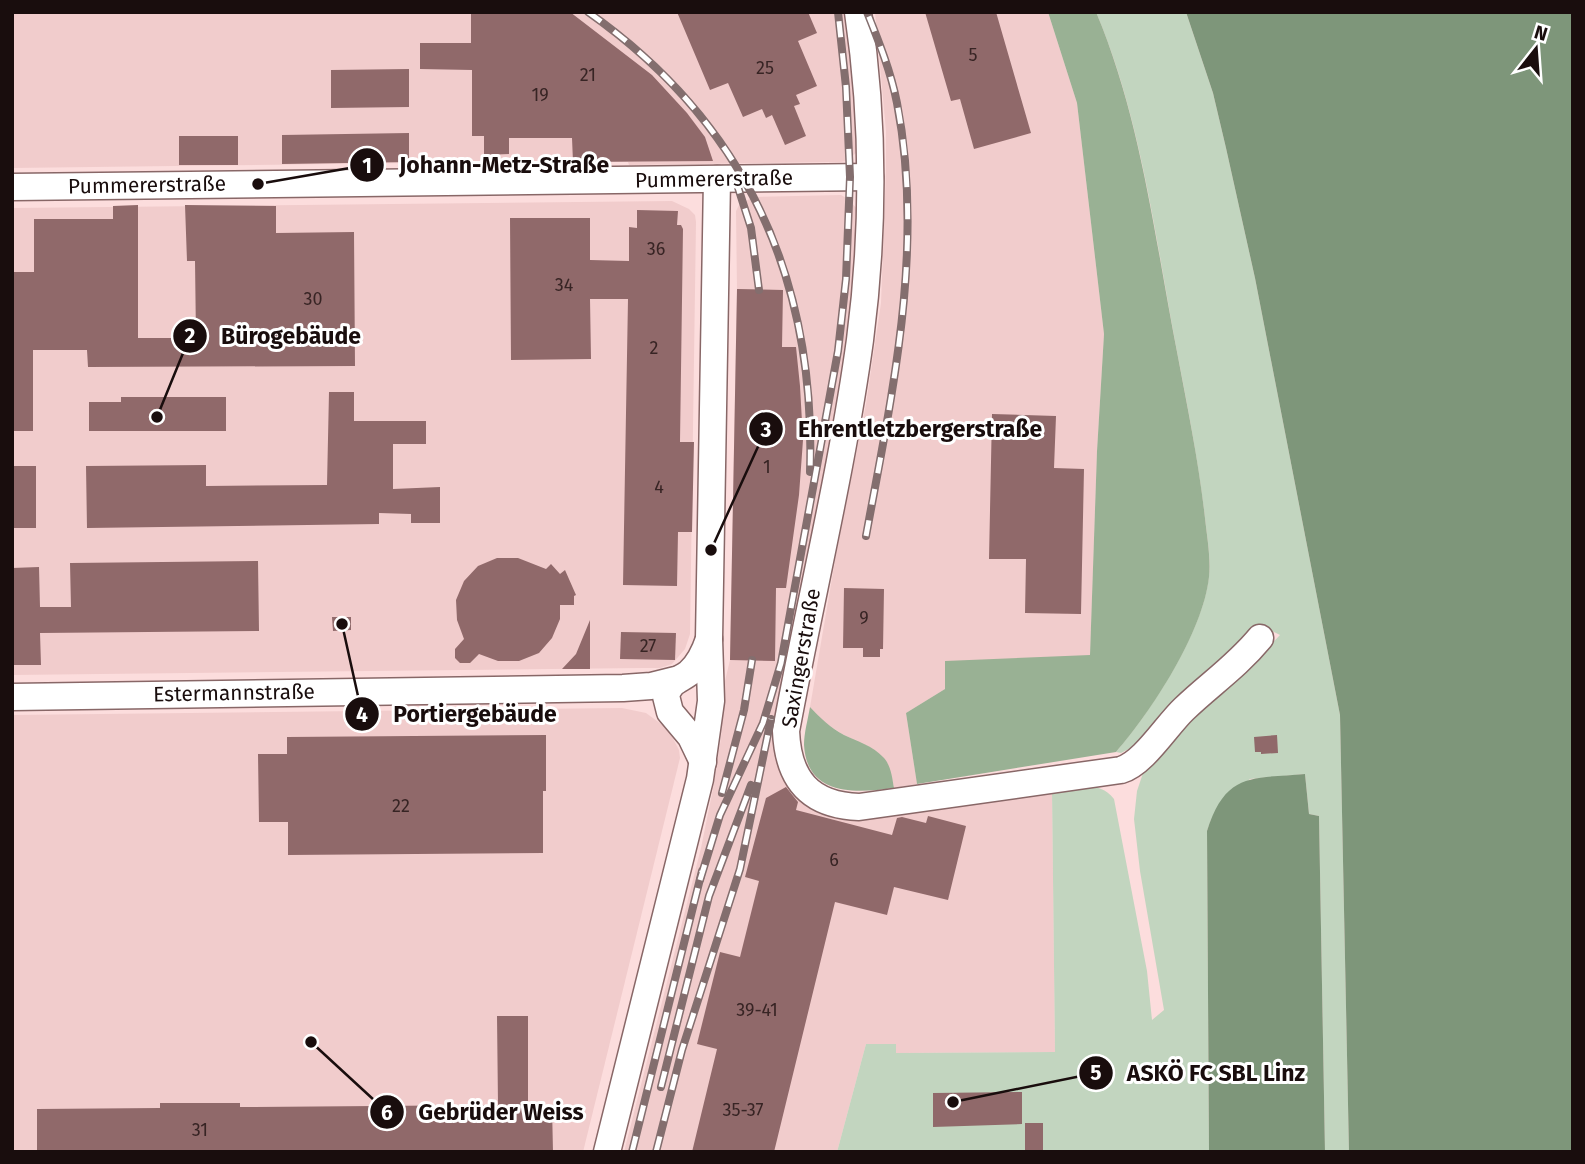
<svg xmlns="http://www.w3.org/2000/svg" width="1585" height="1164" viewBox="0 0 1585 1164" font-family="'Fira Sans',sans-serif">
	<rect width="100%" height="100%" fill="#fcdddd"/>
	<!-- built -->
	<g fill="#f1cccc">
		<path d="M12,12h835l8,71 2,69 -10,9 -7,1 -211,3 -1,-3h-144l-472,6z"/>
		<path d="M875,12h173l29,91 27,231 -7,117 -7,205 -145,6v27l-39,24 11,71 -23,4 -2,-9 -19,-30 -31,-15 -18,-12 -14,-15 26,-152 30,-151 15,-101 5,-130v-42z"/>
		<path d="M841,195l7,4 10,11 -7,105 -18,116 -58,299 25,66 252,-5 3,261 -159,1 -30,-9 -29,108h-213l77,-304 12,-59 8,-51 3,-53 6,-25 7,-371 -1,-78 3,-6 14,-8z"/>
		<path d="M672,201l17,8 6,6 1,7 -6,412 -5,15 -13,15 -12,4h-18l-630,7v-467z"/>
		<path d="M622,708l24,5 22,16 11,21 1,8 -97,394h-571v-437z"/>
	</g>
	<!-- green -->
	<path fill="#c2d5bf" d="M1096,12h90l27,81 13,55 29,130 85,437 9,437h-24l-6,-336 -10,-2 -4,-40 -55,5 -39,41 -4,11 2,321h-372l29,-108h30v9l159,-1 -3,-261c23,-3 46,-12 62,8l33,172 5,49 12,-10 -24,-139 -6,-52 3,-28 6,-18 11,-20 104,-95 22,-23 -18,-9 -116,114 -25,13 -5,-1c36,-42 87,-120 93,-176 2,-18 -2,-39 -4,-58 -6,-52 -16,-104 -26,-156 -23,-117 -36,-239 -83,-350z"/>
	<!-- forest -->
	<g fill="#99b194">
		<path d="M1048,12h48c46,109 59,229 82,345 10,53 21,107 27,161 2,19 6,40 4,59 -6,55 -57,134 -93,175l-199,32 -11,-71 39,-24v-28l145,-6 7,-204 7,-117 -27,-231z"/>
		<path d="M810,707c10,11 21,21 34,28 13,6 29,11 39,22 8,8 9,20 11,31 -37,5 -87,9 -90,-43 0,-12 4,-26 6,-38z"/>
	</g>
	<!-- water -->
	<g fill="#7e967a">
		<path d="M1186,12h387v1140h-224l-9,-437 -85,-437 -29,-130 -13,-55z"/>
		<path d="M1305,774l4,40 10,2 6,336h-116l-2,-321c19,-60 46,-52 98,-57z"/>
	</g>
	<!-- building -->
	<g fill="#90696a">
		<path d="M471,12h99l82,63 35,38 18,24 8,24 -140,1 -1,-24h-63v16l-25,1v-19h-12v-66l-52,-1v-26h51z"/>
		<path d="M677,12h131l9,21 -19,8 19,45 -21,9 4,9 -6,2 12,30 -21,9 -13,-30 -6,3 -4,-9 -19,8 -15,-34 -18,7z"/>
		<path d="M925,12h71l35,121 -57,16 -14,-50 -9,2z"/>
		<path d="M409,69v38l-78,1v-38z"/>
		<path d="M409,133v29l-127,2v-29z"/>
		<rect x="179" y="136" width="59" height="29"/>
		<path d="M138,205v133h58l-1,-77h-8l-2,-56 91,1v27l78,-1 1,134 -267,1 -1,-17h-54v81h-21v-159h22v-53h79v-13z"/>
		<path d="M637,210l41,1 -1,14h4l2,4 -3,213h14l-2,90h-14l-1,54 -54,-1 5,-286h-38l1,60 -80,1 -1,-142h80v42l39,1v-34l8,1z"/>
		<path d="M737,289l46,1 -1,57h14l4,39 3,54 -4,55 -13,93h-10l-1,73 -45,-1z"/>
		<path d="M329,392h25v29h72v23h-33v45l47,-2v36h-29v-9l-32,-1v11l-292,4 -1,-62 120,-1v21l121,-1z"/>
		<path d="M121,397h105v34h-137v-29h32z"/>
		<path d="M992,414l64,2 -2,52 30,1 -3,145 -56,-1 1,-54h-37z"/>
		<rect x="12" y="466" width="24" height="62"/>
		<path d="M497,558h21l28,11 5,-5 9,10 5,-4 11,25 -2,1v9h-14v14l-8,19 -13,15 -20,8h-21l-19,-7 -9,9h-10l-5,-5v-9l9,-10 -7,-19 -1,-20 8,-19 14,-15z"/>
		<path d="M258,561l1,70 -219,2 1,32h-29v-97l27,-1 1,40h31l-1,-44z"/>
		<path d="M844,588l40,1 -1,60h-3v8h-17v-9h-20z"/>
		<path d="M332,617h19v13l-18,1z"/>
		<path d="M590,620v49h-28l14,-15z"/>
		<path d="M621,632l55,1 -1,27 -55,-1z"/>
		<path d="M546,735v56h-3v62l-255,2v-33h-29l-1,-68h29v-17z"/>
		<path d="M1277,735l1,18 -17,1v-2h-6l-1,-15z"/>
		<path d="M786,787l12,15 -2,8 96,25 5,-17 5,-1 24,6 2,-7 38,10 -18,74 -54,-13 -7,28 -52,-13 -61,250h-82l25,-103 -20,-5 23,-92 20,5 19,-76 -14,-4 21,-79z"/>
		<path d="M497,1016h31v92l24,-1 1,45h-516v-43l123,-1v-5h80v4l258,-2z"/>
		<path d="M1022,1092v32l-89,3v-34z"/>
		<rect x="1025" y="1123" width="18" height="29"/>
	</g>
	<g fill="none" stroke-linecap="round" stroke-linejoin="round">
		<!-- minor casing -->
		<g stroke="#886767" stroke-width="29">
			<g id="minor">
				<path d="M858,12c16,108 16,220 2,328 -18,131 -50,260 -74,391 2,48 23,74 73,76l262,-37c23,-7 45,-44 63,-61 26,-25 52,-42 76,-71"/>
				<path d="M12,187l858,-10"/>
				<path d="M12,697l611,-9 28,-2 24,-6"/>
				<path d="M703,762l-12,-25 -21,-25 -4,-16c4,-15 12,-15 23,-23 10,-9 16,-22 20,-34"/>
				<path d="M607,1152l93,-373 11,-78 -2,-62 8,-460"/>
			</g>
		</g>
		<!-- minor -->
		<use href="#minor" stroke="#fff" stroke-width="26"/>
		<!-- rail casing -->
		<g stroke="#836e6e" stroke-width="8">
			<g id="rail">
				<path d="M588,12c159,112 228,268 222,460"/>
				<path d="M735,178l16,50 8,62"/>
				<path d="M866,536c26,-142 59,-288 31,-433 -6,-31 -18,-61 -30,-91"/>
				<path d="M722,793l22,-83 8,-50"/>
				<path d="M700,880l20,-65 43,-92 18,-60 57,-312 8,-72 4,-102 -4,-90 -8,-75"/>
				<path d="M661,1087l48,-191 42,-111"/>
				<path d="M632,1152l70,-281"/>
				<path d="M656,1152l26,-102 58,-181 31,-150"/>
			</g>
		</g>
		<!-- rail -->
		<use href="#rail" stroke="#fff" stroke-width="5" stroke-dasharray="16" stroke-linecap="butt"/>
	</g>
	<g text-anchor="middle" stroke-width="6" stroke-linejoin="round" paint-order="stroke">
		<!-- number labels -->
		<g font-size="18" fill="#372424">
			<text x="973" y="61">5</text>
			<text x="765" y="74">25</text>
			<text x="588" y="81">21</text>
			<text x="540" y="101">19</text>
			<text x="656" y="255">36</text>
			<text x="564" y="291">34</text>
			<text x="313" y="305">30</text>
			<text x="654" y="354">2</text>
			<text x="767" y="473">1</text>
			<text x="659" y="493">4</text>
			<text x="864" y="624">9</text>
			<text x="648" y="652">27</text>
			<text x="401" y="812">22</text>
			<text x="834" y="866">6</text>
			<text x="757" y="1016">39-41</text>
			<text x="743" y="1116">35-37</text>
			<text x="200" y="1136">31</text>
		</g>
		<!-- street labels -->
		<g font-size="21" fill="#190d0d" stroke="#fff">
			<text transform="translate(714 179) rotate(-1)" y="7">Pummererstraße</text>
			<text transform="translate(147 185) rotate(-1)" y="7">Pummererstraße</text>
			<text transform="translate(801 658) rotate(-80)" y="7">Saxingerstraße</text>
			<text transform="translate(234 693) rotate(-1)" y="7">Estermannstraße</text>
		</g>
	</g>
	<!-- callouts -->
	<path fill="none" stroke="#190d0d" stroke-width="2.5" d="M258 184L367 165M157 417L190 336M711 550L766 429M342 624L362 714M953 1102L1096 1073M311 1042L387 1112"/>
	<g fill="#190d0d" stroke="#fff" stroke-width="2.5">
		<circle cx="258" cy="184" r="7"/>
		<circle cx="157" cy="417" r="7"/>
		<circle cx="711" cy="550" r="7"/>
		<circle cx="342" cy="624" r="7"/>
		<circle cx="953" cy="1102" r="7"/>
		<circle cx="311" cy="1042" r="7"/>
		<circle cx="367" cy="165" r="18"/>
		<circle cx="190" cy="336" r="18"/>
		<circle cx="766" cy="429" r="18"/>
		<circle cx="362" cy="714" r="18"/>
		<circle cx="1096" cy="1073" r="18"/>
		<circle cx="387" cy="1112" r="18"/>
	</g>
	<g font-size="21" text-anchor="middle" font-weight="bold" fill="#fff">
		<text x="367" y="173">1</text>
		<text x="190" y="343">2</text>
		<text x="766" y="437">3</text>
		<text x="362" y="722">4</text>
		<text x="1096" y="1080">5</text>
		<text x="387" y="1120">6</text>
	</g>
	<g font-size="23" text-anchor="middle" font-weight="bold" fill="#190d0d" stroke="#fff" stroke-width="6" stroke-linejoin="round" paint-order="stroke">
		<text x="504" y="173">Johann-Metz-Straße</text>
		<text x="291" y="344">Bürogebäude</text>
		<text x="920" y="437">Ehrentletzbergerstraße</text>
		<text x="475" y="722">Portiergebäude</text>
		<text x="1216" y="1081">ASKÖ FC SBL Linz</text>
		<text x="501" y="1120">Gebrüder Weiss</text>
	</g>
	<!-- border -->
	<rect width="1585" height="1164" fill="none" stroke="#190d0d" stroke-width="28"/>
	<!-- north arrow -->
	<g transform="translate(1536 49) rotate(17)" stroke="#ffffff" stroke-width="5" paint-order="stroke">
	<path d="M0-5L12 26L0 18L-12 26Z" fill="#190d0d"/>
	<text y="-10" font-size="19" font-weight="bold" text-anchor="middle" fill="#190d0d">N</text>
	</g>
</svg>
